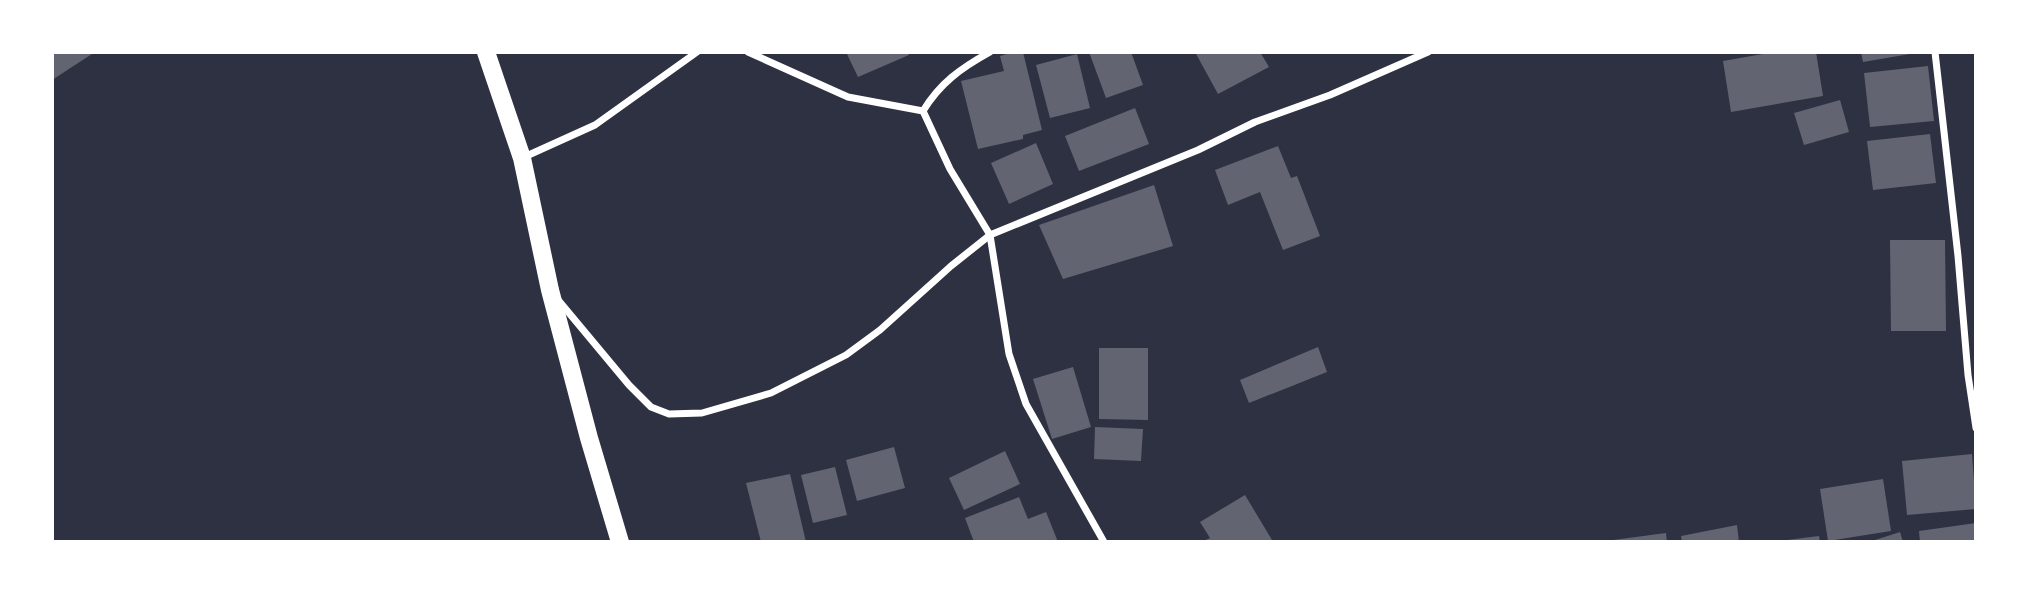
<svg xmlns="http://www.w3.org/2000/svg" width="2028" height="594" viewBox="0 0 2028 594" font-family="Rubik,sans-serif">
	<rect width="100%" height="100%" fill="#2d3142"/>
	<!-- building -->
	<g fill="#626471">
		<path d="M52,52h43l-43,28z"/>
		<path d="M846,52h62l1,3 -51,22z"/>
		<path d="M1014,52h9l19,78 -19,5v4l-45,10 -17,-68 43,-10 -4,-15z"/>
		<path d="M1089,52h42l12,33 -37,13z"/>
		<path d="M1195,52h65l9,15 -51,27z"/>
		<path d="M1774,52h42l7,44 -92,16 -8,-51z"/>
		<path d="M1861,52h49v2l-47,8z"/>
		<path d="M1077,54l13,54 -40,10 -14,-53z"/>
		<path d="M1928,66l6,55 -64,6 -6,-54z"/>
		<path d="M1840,100l9,32 -45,13 -10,-32z"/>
		<path d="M1135,108l14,36 -70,27 -14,-35z"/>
		<path d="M1930,134l6,49 -63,7 -6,-49z"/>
		<path d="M1036,143l17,41 -44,20 -18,-41z"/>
		<path d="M1278,146l13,32 6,-2 23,60 -37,14 -23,-58 -32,13 -13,-35z"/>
		<path d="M1154,185l19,61 -110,33 -24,-54z"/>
		<path d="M1890,240h55l1,91h-55z"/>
		<path d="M1318,347l9,25 -78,31 -9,-23z"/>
		<path d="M1099,348h49v72l-49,-1z"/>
		<path d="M1073,367l18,60 -39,12 -19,-60z"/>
		<path d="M1095,427l48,2 -2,32 -47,-2z"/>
		<path d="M894,447l11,41 -48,13 -11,-41z"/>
		<path d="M1005,451l15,33 -56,26 -15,-32z"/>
		<path d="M1972,454l4,55 -69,6 -5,-54z"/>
		<path d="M835,467l12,48 -34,8 -12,-48z"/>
		<path d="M790,474l16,68h-45l-15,-59z"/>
		<path d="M1883,479l8,52 -63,10 -8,-52z"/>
		<path d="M1245,495l27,45 -71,2 9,-4 -10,-16z"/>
		<path d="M1019,497l9,22 18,-7 12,30h-84l-9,-24z"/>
		<path d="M1976,523v19h-56l-1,-11z"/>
		<path d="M1737,525l2,17h-57l-1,-6z"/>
		<path d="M1900,532l3,10h-31v-1z"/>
		<path d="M1666,533l1,9h-54v-2z"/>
		<path d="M1819,536l1,6h-33v-2z"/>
	</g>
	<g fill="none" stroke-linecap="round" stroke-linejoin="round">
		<!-- minor -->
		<g stroke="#fff" stroke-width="7">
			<path d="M748,52l100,45 75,14"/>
			<path d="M1935,52l23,204 10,119 8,53"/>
			<path d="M923,111l27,58 40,66 19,119 17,50 78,138"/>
			<path d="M923,111c17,-28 38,-43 67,-59"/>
			<path d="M522,158l73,-33 102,-73"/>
			<path d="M559,301l70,84 22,22 18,7 33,-1 69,-20 75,-38 34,-25 71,-64 39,-31 208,-85 57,-28 75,-27 98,-43"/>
		</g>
		<!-- primary -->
		<path stroke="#fff" stroke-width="18" d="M486,52l36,106 28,132 39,148 31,104"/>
	</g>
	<!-- border -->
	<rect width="2028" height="594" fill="none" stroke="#ffffff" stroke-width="108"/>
</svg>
